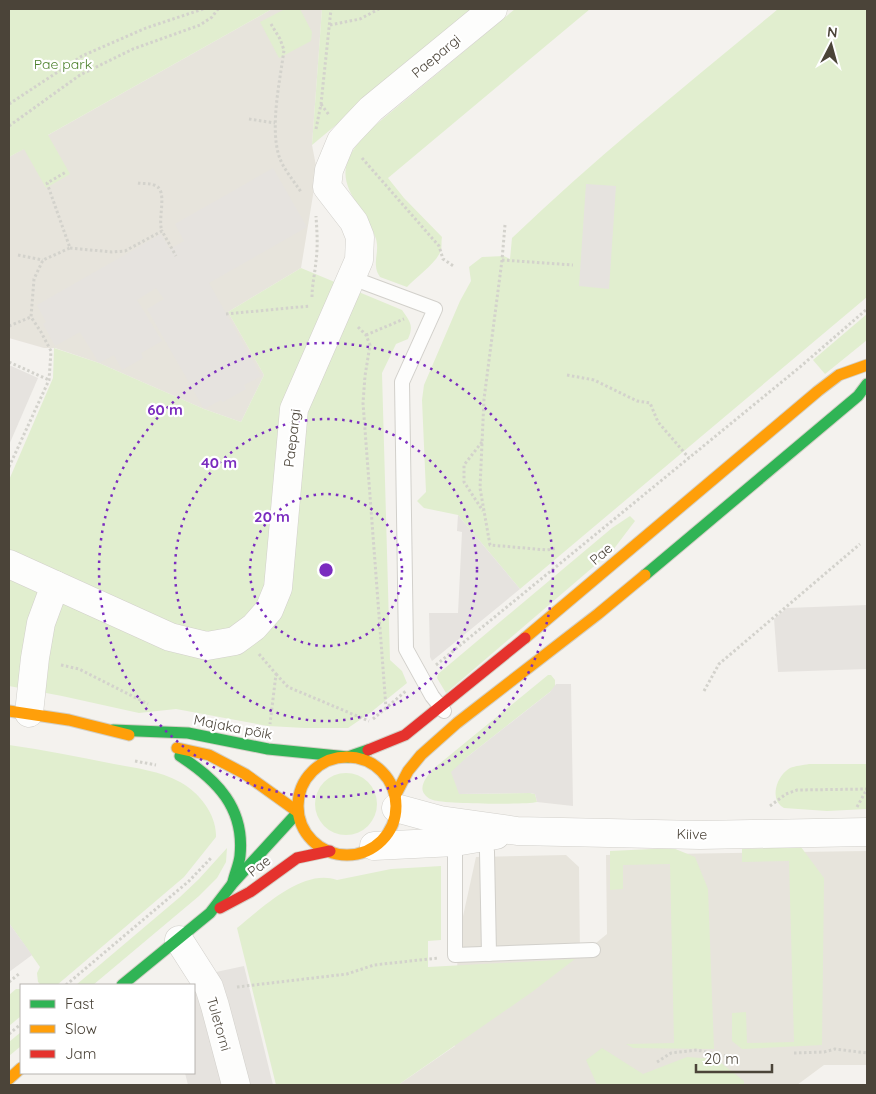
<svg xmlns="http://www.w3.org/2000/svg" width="876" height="1094" viewBox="0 0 876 1094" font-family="Quicksand,sans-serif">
	<rect width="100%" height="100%" fill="#f4f2ee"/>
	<!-- residential -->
	<g fill="#e7e4dc">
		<path d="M272,9h50l-10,136 5,26 -16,97 -73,44 36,63 -23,47 -37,-13 -105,-46 -44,-15h-11l-35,-10v-181z"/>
		<path d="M867,851v214h-43l-27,20h-399l57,-39 3,-107 18,-82 90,-2 13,12 1,89 27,-22 -1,-79z"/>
	</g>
	<!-- green -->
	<g fill="#e1eecf">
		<path d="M9,9h263l-224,126 22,39 -24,14 -22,-39 -15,8z"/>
		<path d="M285,9h15l12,23 -1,9 -32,17 -19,-36z"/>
		<path d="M322,9h153l-163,136z"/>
		<path d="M515,9h75l-202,169 16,20 38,39c-1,4 0,9 -1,13 -4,13 -25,27 -34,37l-27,-10c-2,-3 -4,-7 -4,-11 -1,-9 3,-16 0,-27 -9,-30 -44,-53 -25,-85 4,-8 11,-15 16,-22z"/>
		<path d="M778,9h89v288l-347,292 -62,-74 -34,-7 -7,-7 9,-9 -4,-92 2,-15 36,-84 11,-20 -2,-14 13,-10 22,-1 6,3 2,-21c84,-81 176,-154 266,-229z"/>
		<path d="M301,268l101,42c8,12 12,15 6,29l-12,5 -14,29 8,287 12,11 5,12 -37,30 -22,15h-43l-37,-2 -92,-17 -37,4 -77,-17 -53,-10v-206l44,-102 1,-30 45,15 105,46 37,13 23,-47 -36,-63z"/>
		<path d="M867,314v26l-42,34 -12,-14z"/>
		<path d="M630,516l5,5 -22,29 -167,143 -9,-15 1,-4 174,-146z"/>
		<path d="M548,675h3l4,5v8l-88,69 -8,37 71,-1 5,1 2,8c-11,3 -94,2 -104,-2 -3,-1 -5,-2 -7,-4 -9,-8 1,-20 7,-27z"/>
		<path d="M9,745c35,5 70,12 105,19 22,4 46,7 66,18 19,10 37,33 36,55l-32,40 -127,108h-16l-3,-3 -1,-9 3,-6 -31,-44z"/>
		<path d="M809,764h58v45l-40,2 -43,-3c-15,-8 -8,-32 6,-40 5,-2 13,-3 19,-4z"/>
		<circle cx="346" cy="804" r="31"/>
		<path d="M801,847l23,31 -2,167 -80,4 -10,-8v-28l14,-1 1,31 47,-1 -5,-181 -47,1v-13z"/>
		<path d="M227,848l-1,14 -9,16 -18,18 -106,89h-17l104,-88 19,-18z"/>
		<path d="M673,848l22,9 13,32 6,160 -81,-1 -7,-4 48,-1 -4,-179 -47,1v24l-13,1v-39z"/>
		<path d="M441,866v74l-13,1v26l147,-8 -43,33 -134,93h-122l-39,-157c25,-20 66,-60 100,-48l54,-11z"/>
		<path d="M16,989h5v27l-12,10v-31z"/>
		<path d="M21,1032v14l-12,10v-14z"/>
		<path d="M602,1048l41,26 44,-17 29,2 28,22v4h-147l-11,-25z"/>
	</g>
	<!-- parking -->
	<g fill="#e6e3df">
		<path d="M273,168l34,59 -98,56 52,93 -17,9 2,4 -23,13 -2,-2 -17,9 -57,-100 17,-10 -8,-11 -19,12 25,41 -21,12 2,5 -21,12 -8,-15 -15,8 -19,-31 -25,14 -12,-22 3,-2 -9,-17 124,-71 9,15 14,-8 -9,-17z"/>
		<path d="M586,184l30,2 -7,103 -30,-3z"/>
		<path d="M9,365l29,13 -29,67z"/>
		<path d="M458,515l62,74 -88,72 -2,-4 -1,-44h29l4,-81 -5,-1z"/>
		<path d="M867,605v64l-89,3 -4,-53 13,-11z"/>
		<path d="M556,684h15l2,122 -36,-4 -2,-8 -5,-1 -71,1 -8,-22 16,-15 83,-65z"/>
		<path d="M9,923l23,32 -23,17z"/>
		<path d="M244,966l29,119h-85l-3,-12h9v-88l8,-10z"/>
	</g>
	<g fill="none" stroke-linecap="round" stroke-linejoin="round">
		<!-- lane casing -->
		<g stroke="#d2d0cb" stroke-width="16">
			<g id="lane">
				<path d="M352,278l83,31 -33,73 4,267 26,47 12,15"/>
				<path d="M485,837l2,15 2,102"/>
				<path d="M455,842v113l138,-5"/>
			</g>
		</g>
		<!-- street casing -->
		<g stroke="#d2d0cb" stroke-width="29">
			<g id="street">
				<path d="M9,564l161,73 37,9 28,-5 19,-14 15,-17 9,-22 16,-179 65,-149 1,-23 -6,-15 -27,-35 2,-17 12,-29 10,-11 20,-21 122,-100"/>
				<path d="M29,713l6,-55 6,-35 14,-38"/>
				<path d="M396,808l44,12 77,11 183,4 167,-3"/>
				<path d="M374,846l81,-4 41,-7"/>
				<path d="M179,940l30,47 6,19 21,79"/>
			</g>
		</g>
		<!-- fast casing -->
		<g stroke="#d3cfc5" stroke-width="13">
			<g id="fast">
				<path d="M645,575l213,-179 9,-12"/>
				<path d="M113,730l75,3 80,16 80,8 20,-7"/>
				<path d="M180,756c37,24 65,52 60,100 -1,9 -5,17 -7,26"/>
				<path d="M122,985l88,-72 23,-30 65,-71"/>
			</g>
		</g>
		<!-- slow casing -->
		<g stroke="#d3cfc5" stroke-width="13">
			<g id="slow">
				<path d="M525,638l293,-247 21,-16 28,-10"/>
				<path d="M9,711l60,9 60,15"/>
				<path d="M177,748l32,7 36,19 53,38"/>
				<circle cx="347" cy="806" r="49"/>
				<path d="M395,796l13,-25 13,-16 36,-32 141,-109 47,-39"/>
				<path d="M9,1079l12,-11"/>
			</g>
		</g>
		<!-- jam casing -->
		<g stroke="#d3cfc5" stroke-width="13">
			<g id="jam">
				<path d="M368,750l37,-15 120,-97"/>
				<path d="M220,908l30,-16 47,-34 33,-7"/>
			</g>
		</g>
		<!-- path -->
		<g stroke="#d3d2cc" stroke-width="3" stroke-dasharray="2.5 2.5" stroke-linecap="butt">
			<path d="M271,24l9,15 4,11c-4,31 -15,79 -4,109 5,12 14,22 21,33"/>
			<path d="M330,25l30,-6 19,-10"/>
			<path d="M9,104l73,-48 64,-28 57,-19"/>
			<path d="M321,104l8,11"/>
			<path d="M249,119l26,4"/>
			<path d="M9,126l71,-51 53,-26 67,-24 12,-8 6,-8"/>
			<path d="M316,129l5,-25 10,-95"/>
			<path d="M362,158l77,88 4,13 12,8"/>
			<path d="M138,183c5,1 11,0 16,2 15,4 3,33 8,46"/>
			<path d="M505,225l-3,35 -18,139 -4,89 10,57 57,5 10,-2"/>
			<path d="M70,248l42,4 13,-1 37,-20 14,25"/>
			<path d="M18,255l25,5"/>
			<path d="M502,260l71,5"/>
			<path d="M312,297c0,-12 3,-24 4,-36 2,-15 1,-30 0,-45"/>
			<path d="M226,314l84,-8"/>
			<path d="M9,326l22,-9"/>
			<path d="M358,327l8,8 4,10 -5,31 -2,27 23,305"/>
			<path d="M366,335l38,-16"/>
			<path d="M9,362l40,18"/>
			<path d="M567,375l27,5 43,21 13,2 8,19 31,36"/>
			<path d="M482,442l-18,23v17l19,29"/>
			<path d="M9,467l40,-87 2,-29 -10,-19 -10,-15 3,-38 9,-19 27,-12 -23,-65 19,-11"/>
			<path d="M259,654l17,20 -6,50"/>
			<path d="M61,665l18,4 69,35"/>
			<path d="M436,665l364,-298 67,-58"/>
			<path d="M276,674l12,13 81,34"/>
			<path d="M704,691l15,-27 141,-120"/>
			<path d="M373,719l34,-29"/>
			<path d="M135,761l21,4"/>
			<path d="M770,806l16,-12 11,-4 70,-1"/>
			<path d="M857,807l10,-18"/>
			<path d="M9,982l11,-9"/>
			<path d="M66,985l123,-104 23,-24"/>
			<path d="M237,987l110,-13 27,-9 64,-7"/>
			<path d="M9,1034l12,-10"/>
			<path d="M794,1053l30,-1 11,-3 32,4"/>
			<path d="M657,1062l14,-9 26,-3 39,8"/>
		</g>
		<!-- lane -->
		<use href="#lane" stroke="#fdfdfc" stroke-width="14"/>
		<!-- street -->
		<use href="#street" stroke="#fdfdfc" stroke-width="28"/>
		<!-- fast -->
		<use href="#fast" stroke="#30b455" stroke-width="11"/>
		<!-- slow -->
		<use href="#slow" stroke="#ff9f0a" stroke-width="11"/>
		<!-- jam -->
		<use href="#jam" stroke="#e5322d" stroke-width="11"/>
	</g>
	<!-- distance rings -->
	<g fill="none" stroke="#7b2cbf" stroke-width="2.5" stroke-dasharray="2.5 5">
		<circle cx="326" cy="570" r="76"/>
		<circle cx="326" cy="570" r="151"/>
		<circle cx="326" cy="570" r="227"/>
	</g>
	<g text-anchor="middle" stroke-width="4.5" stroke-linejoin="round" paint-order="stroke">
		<!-- street labels -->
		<g font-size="14" fill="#4b4439" stroke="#fff">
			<text transform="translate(436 56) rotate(-40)" y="5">Paepargi</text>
			<text transform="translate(292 438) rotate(-83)" y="5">Paepargi</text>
			<text transform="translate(601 554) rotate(-41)" y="5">Pae</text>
			<text transform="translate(233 727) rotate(11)" y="5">Majaka põik</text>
			<text transform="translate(692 834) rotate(1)" y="5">Kiive</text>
			<text transform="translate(259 866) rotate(-38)" y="5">Pae</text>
			<text transform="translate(219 1024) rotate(74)" y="5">Tuletorni</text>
		</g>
		<!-- park labels -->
		<g font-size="14" fill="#4a7f2a" stroke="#fff">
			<text x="63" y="69">Pae park</text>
		</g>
	</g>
	<circle cx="326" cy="570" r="8" fill="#7b2cbf" stroke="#fff" stroke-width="2.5"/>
	<g font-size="15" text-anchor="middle" font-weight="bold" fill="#7b2cbf" stroke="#fff" stroke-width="4.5" stroke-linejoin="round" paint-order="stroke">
		<text x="165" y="415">60 m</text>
		<text x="219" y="468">40 m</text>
		<text x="272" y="522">20 m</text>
	</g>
	<!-- border -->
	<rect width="876" height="1094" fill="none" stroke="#4b4439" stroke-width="20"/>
	<!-- legend -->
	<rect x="20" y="984" width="175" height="90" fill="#ffffff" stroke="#b7b4b0"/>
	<rect x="30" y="1000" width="25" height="8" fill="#30b455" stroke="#b7b4b0"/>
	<text x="65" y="1009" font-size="15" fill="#4b4439">Fast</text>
	<rect x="30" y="1025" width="25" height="8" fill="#ff9f0a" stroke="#b7b4b0"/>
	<text x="65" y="1034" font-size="15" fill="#4b4439">Slow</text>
	<rect x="30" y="1050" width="25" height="8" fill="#e5322d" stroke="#b7b4b0"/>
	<text x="65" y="1059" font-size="15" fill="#4b4439">Jam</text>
	<!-- north arrow -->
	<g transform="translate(831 45) rotate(6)" stroke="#ffffff" stroke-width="4" paint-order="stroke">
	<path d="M0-4L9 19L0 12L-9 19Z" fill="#4b4439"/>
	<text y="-8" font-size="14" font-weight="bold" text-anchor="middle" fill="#4b4439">N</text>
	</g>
	<!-- scale -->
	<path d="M696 1064v8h76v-8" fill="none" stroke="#4b4439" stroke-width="2.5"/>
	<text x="704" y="1064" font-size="15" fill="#4b4439" stroke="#ffffff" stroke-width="4" paint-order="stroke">20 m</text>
</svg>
